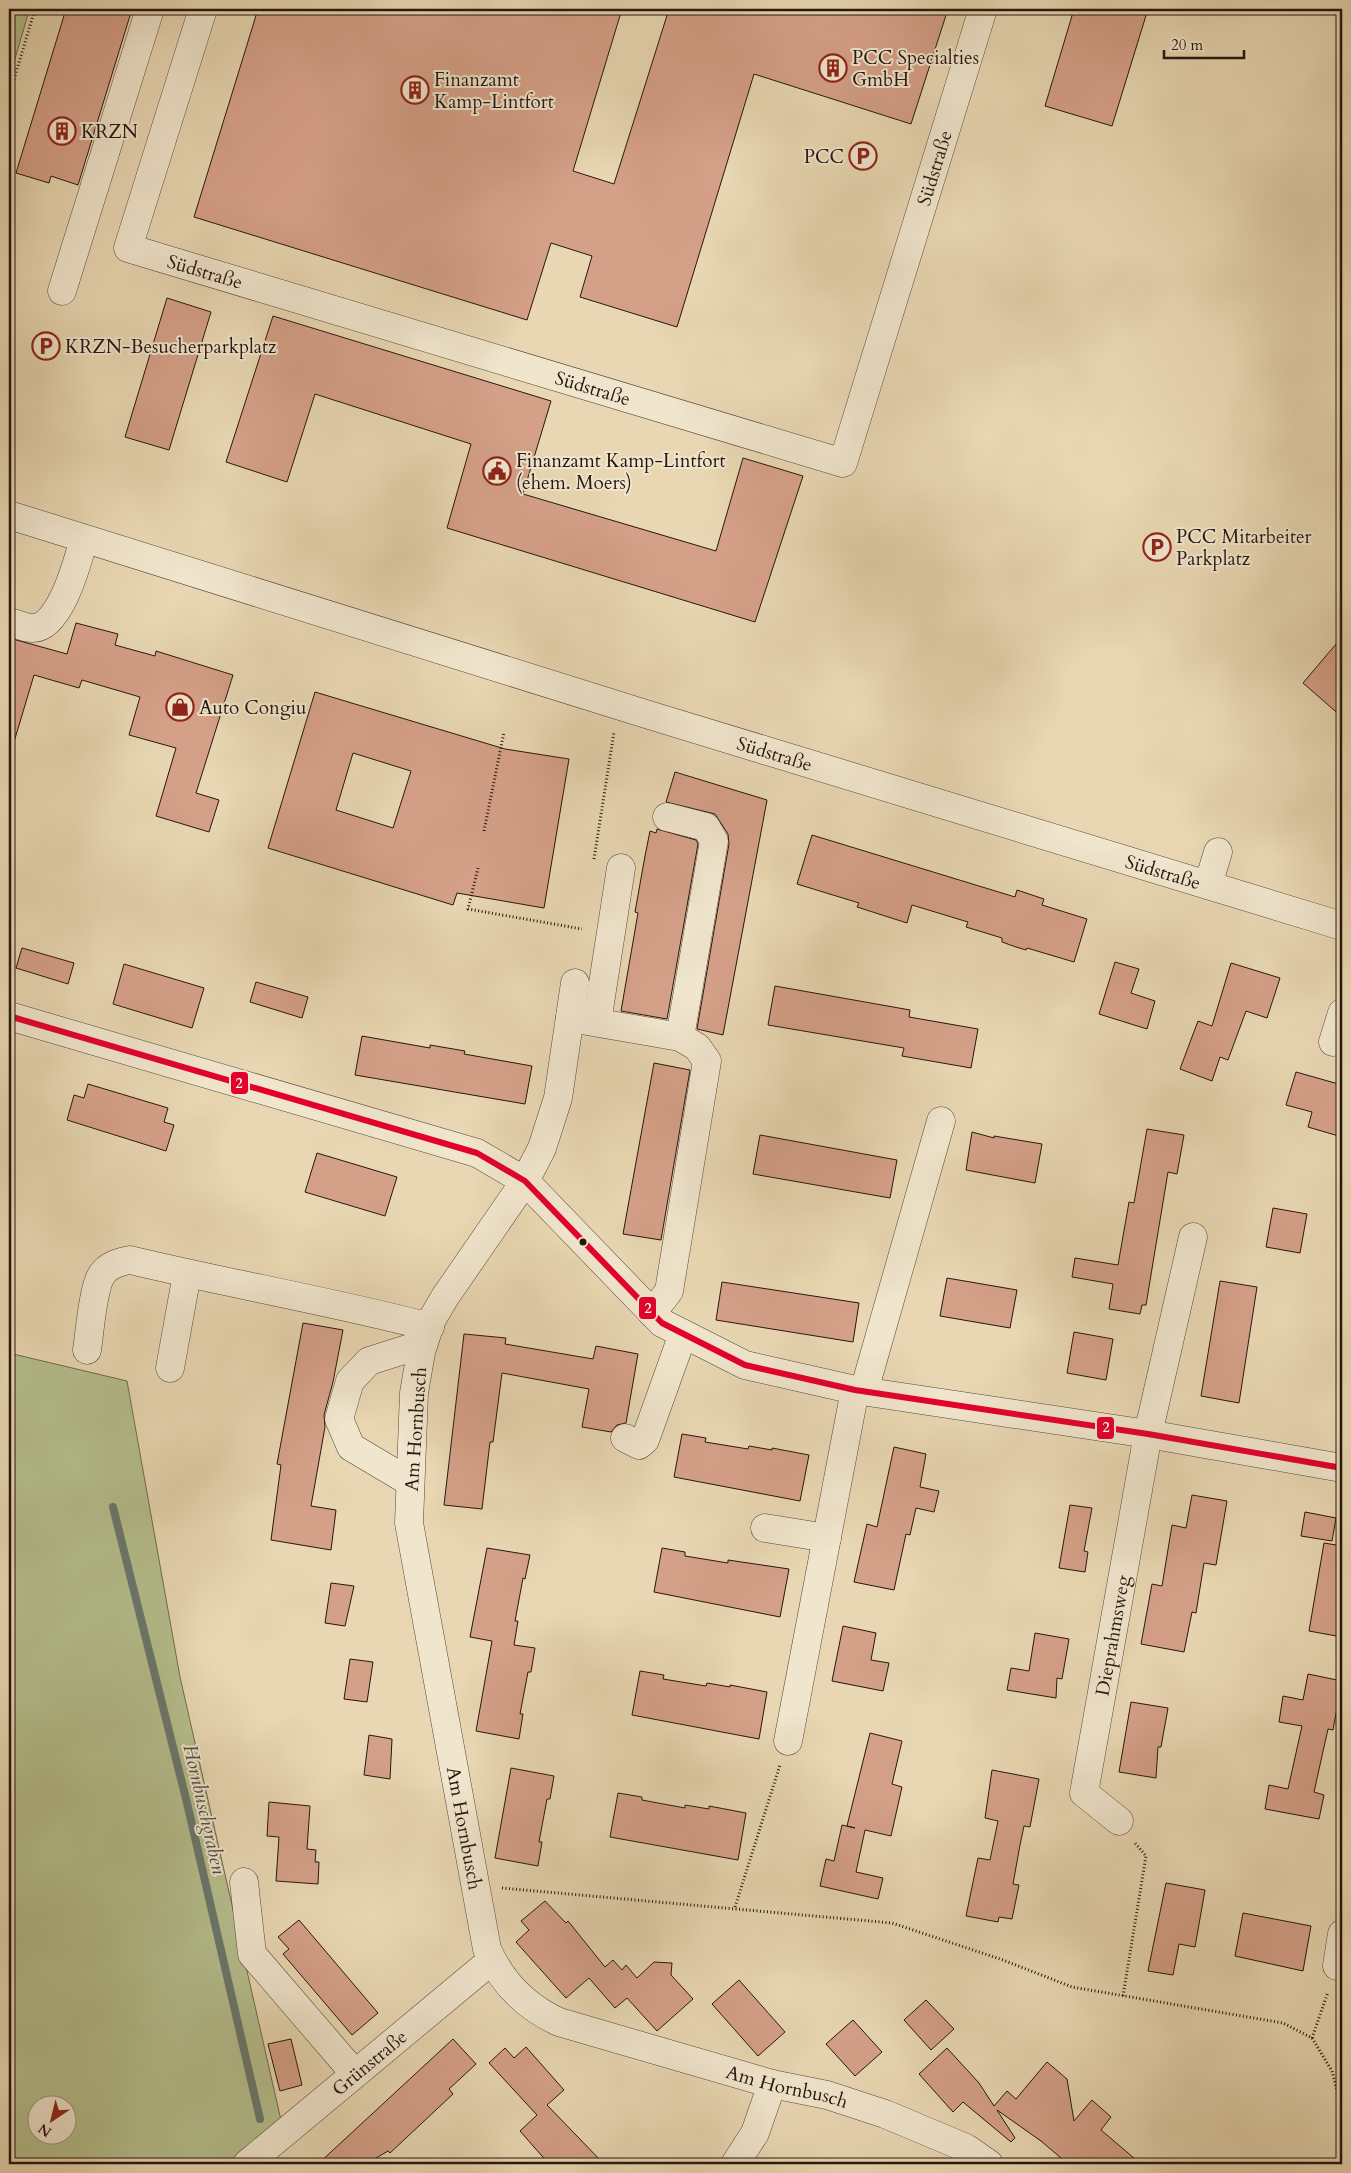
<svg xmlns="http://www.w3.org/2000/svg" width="1351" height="2173" viewBox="0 0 1351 2173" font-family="Cardo,serif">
	<rect width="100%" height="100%" fill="#e8d7b2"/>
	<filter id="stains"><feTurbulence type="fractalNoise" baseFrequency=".004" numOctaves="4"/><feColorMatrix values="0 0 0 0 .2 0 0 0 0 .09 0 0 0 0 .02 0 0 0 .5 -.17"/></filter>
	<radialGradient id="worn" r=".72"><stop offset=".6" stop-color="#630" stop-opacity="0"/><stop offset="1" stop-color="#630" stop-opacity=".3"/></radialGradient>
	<!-- green -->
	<g fill="#b5be8d" stroke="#6e6a4e" fill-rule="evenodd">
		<path d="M9,9l20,2 -20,68z"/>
		<path d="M9,1353l118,28 53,296 103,452 -41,35h-233zM38,2106h30v30h-30z"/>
	</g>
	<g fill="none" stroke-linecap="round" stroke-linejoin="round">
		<!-- stream -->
		<path stroke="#6a786e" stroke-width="8" d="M113,1507l74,296 73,316"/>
	</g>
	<!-- building -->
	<g fill="#d5a088" stroke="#26160f" fill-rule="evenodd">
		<path d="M66,9h66l-54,176 -27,-9 -2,7 -33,-10z"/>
		<path d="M258,9h364l-49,162 41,13 55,-175h279l-37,115 -157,-50 -77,253 -97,-30 12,-41 -41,-13 -24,77 -333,-103z"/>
		<path d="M1074,9h74l-36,117 -67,-20z"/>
		<path d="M167,298l44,14 -42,138 -44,-13z"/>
		<path d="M273,316l278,85 -28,93 193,57 27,-93 60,18 -48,146 -308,-94 24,-84 -156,-50 -28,88 -61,-20z"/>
		<path d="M76,623l42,11 -3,11 40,11 1,-5 77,24 -37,118 23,7 -10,32 -53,-16 20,-68 -47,-13 11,-38 -58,-17 -3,8 -45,-13 -20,67 -5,-1v-103l58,16z"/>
		<path d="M1342,637v80l-39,-34z"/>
		<path d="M315,692l190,57 64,10 -25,149 -87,-15 -4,12 -185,-57zM353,753l58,18 -18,57 -57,-18z"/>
		<path d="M675,772l92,28 -44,235 -26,-6 32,-185 -1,-10 -13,-20 -49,-12z"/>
		<path d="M657,829l39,11 2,4 -31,175 -46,-8 17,-98 -3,-1 10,-56 5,-25 6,2z"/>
		<path d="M812,835l203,62 2,-7 27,9 -2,6 45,14 -13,43 -47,-14 -1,2 -10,-3 -14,-5v-4l-36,-11 2,-5 -56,-17 -5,18 -50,-16 2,-4 -62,-19z"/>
		<path d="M22,948l52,15 -6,21 -52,-16z"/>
		<path d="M1115,962l24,7 -8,24 24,8 -8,28 -48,-15z"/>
		<path d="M1231,963l49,15 -13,40 -21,-7 -18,49 -8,-3 -8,24 -32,-12 18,-48 14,5z"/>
		<path d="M124,964l80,24 -12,40 -79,-24z"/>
		<path d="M256,982l52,15 -6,21 -52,-16z"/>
		<path d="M775,986l135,24 -1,7 69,12 -7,39 -69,-12 2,-8 -136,-23z"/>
		<path d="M362,1036l68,12v-3l35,6 -1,3 68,12 -7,38 -170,-29z"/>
		<path d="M654,1063l36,7 -29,170 -38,-6z"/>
		<path d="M1296,1072l46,13v52l-34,-10 4,-15 -26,-7z"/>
		<path d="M88,1084l80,24 -4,14 10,3 -8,26 -99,-31 7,-25 10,3z"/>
		<path d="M1147,1129l37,6 -7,39 -9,-2 -22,133h-4l-2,9 -31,-5 4,-25 -41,-7 3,-19 43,7 11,-63 5,1z"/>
		<path d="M972,1132l22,6v-2l48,8 -7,39 -69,-13z"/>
		<path d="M760,1135l137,25 -7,38 -137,-24z"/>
		<path d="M317,1153l80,24 -12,39 -80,-24z"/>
		<path d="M1273,1208l34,6 -7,39 -34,-6z"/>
		<path d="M947,1278l70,12 -7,38 -70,-12z"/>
		<path d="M1220,1281l37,6 -18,116 -38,-7z"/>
		<path d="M722,1282l137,21 -6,39 -137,-22z"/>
		<path d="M303,1323l40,7 -10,52 -9,33 1,12 -14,79 25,4 -5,40 -60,-10 10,-75 -4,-1z"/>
		<path d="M1074,1332l39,7 -7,41 -39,-7z"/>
		<path d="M464,1334l42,4 -1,6 88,15 3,-13 42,8 -12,69 -9,2 -6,7 -29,-5 7,-38 -87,-16 -9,69h-3l-8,67 -38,-4z"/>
		<path d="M682,1434l24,4 -1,4 43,7 1,-3 23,4v-2l37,7 -9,46 -126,-24z"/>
		<path d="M894,1447l32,7 -6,33 19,4 -5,21 -18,-4 -6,27 -4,-1 -12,56 -40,-8 13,-58 10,3z"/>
		<path d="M1192,1495l35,6 -11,64 -12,-2 -8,50 -4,-1 -8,40 -43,-8 11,-60 10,2 10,-61 14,3z"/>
		<path d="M1070,1505l22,3 -8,43 4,1 -3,20 -26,-4z"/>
		<path d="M1305,1512l31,6 -4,23 -31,-5z"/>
		<path d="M1324,1543l18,3v91l-33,-6z"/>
		<path d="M487,1548l43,7 -5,24 -2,-1 -8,43h3l-4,24 21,3 -4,24h-3l-8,42h3l-4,25 -43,-8 16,-90 -22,-4z"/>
		<path d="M662,1548l23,4v4l43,7v-3l61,9 -9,48 -126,-25z"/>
		<path d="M331,1583l23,3 -9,40 -20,-3z"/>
		<path d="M843,1626l33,7 -5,27 18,3 -6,28 -51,-10z"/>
		<path d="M1035,1633l34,6 -7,40 -5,-1 -1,20 -49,-8 4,-22 18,3z"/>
		<path d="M350,1659l23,3 -6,40 -23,-3z"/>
		<path d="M640,1671l24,4 -1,4 43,7 1,-3 23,4v-2l37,7 -8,47 -127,-24z"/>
		<path d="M1308,1674l34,7 -9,49 -5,-1 -14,63 10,3 -5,24 -54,-10 4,-24 19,4 14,-63 -23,-4 4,-26 20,4z"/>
		<path d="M1131,1702l37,6 -7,39h-3l-2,31 -37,-6z"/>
		<path d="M870,1733l32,8 -10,43 10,3 -11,49 -26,-6 -9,42 27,6 -5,21 -58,-13 6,-27 8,2 8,-36 13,3 -8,-2z"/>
		<path d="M369,1735l23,4 -2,40 -26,-4z"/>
		<path d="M511,1768l43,8 -4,23h-3l-8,43h3l-4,24 -43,-8z"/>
		<path d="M992,1770l47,9 -9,48 -6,-1 -4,19 -7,39 6,1 -7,34 -13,-2 -1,5 -32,-6 12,-58 12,2 8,-39 -13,-3z"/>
		<path d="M618,1793l24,4v3l43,8v-3l24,4v-3l37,7 -8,47 -128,-23z"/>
		<path d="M269,1802l41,4 -3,43 9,1 -1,12h4l-1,22 -42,-3 3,-44 -12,-1z"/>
		<path d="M1166,1883l39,7 -10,57 -16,-3 -6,31 -25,-4z"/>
		<path d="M545,1901l21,22 2,-2 37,46 8,-7 9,10 4,-5 11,13 17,-16 18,1 -1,12 22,24 -36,32 -30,-33 -12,10 -26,-30 -23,20 -50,-56 13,-12 -8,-9z"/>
		<path d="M1243,1913l68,13 -8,45 -68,-15z"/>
		<path d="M299,1920l79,93 -26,22 -69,-81 6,-5 -11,-12z"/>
		<path d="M739,1980l46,52 -27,24 -46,-52z"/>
		<path d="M926,2000l28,29 -23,21 -27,-30z"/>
		<path d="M853,2020l29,32 -27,24 -29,-32z"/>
		<path d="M291,2039l11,46 -22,6 -12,-47z"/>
		<path d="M453,2039l23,25 -27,25 4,5 -63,59 -2,-2 -22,13h-48z"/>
		<path d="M526,2047l38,43 -17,15 57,59h-55l-29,-33 17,-16 -48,-52 16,-15 9,10z"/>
		<path d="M947,2048l32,35 15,23 13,-15 9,8 31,-37 20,17 7,42 18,-21 19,17 -10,13 40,34h-73l-27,-23 -44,-31 18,28 -4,4 -48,-40 -10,10 -34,-38z"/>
	</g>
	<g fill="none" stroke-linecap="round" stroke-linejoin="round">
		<!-- minor casing -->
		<g stroke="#564638" stroke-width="29">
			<g id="minor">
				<path id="s1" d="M203,9l-75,239 715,215 140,-454"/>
				<path d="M62,291l88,-282"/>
				<path id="s2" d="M9,515l640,200 693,211"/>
				<path d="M13,623c6,2 13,5 19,5 28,2 46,-68 52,-89"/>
				<path d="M667,817l39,10 8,14 -34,196"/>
				<path d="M1208,885l10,-33"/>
				<path id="s3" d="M575,983l-17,115 -16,50 -17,33 -80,116 -14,24 -10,31 -7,41 -5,130 78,426c15,34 39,58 72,73l213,62 55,11 58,19 81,34 23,16"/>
				<path d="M9,1016l468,137 48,28 137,142 83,42 110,25 293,44 194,34"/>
				<path d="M570,1018l110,19 17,10 10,14 -38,230 -17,22"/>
				<path d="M597,1022l24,-154"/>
				<path d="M1333,1042l9,-29"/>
				<path d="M87,1350c3,-20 5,-52 12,-70 5,-13 18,-18 31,-20 100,24 200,41 300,67"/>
				<path d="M170,1368l17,-94"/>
				<path d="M864,1391l77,-270"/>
				<path d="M625,1438l14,7 6,-5 38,-106"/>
				<path d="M410,1482l-59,-35 -12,-28 11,-38 19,-20 54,-17"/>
				<path d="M765,1528l62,10"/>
				<path d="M788,1741l67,-351"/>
				<path id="s4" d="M1119,1821l-35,-28 64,-359 45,-197"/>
				<path d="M244,1882l8,72 103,120"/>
				<path d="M1337,1966l5,-32"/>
				<path id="s5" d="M247,2164l245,-204"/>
				<path d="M735,2164l20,-31 17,-49"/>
			</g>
		</g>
		<!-- path -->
		<g stroke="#26160f" stroke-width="3" stroke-dasharray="1 2.5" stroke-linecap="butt">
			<path d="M9,96l26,-87"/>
			<path d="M484,831l20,-99"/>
			<path d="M594,859l20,-127"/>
			<path d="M478,868l-10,41 114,20"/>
			<path d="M502,1888l390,35 111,37 69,27 211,36 29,15 20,33 10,39"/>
			<path d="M735,1907l45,-142"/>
			<path d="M1123,1996l23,-140 -11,-13"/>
			<path d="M1312,2038l16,-46"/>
		</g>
		<!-- minor -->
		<use href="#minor" stroke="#f0e5cd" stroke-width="28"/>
		<!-- bus-1 casing -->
		<g stroke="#f0e5cd" stroke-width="10">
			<path id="bus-1" d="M9,1016l468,137 48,28 137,142 83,42 110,25 293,44 194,34"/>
		</g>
		<!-- bus-1 -->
		<use href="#bus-1" stroke="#e4002b" stroke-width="6"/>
	</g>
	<!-- icons -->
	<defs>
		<g id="building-ring" transform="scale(1.4375)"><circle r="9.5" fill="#f0e5cd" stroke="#8f2418" stroke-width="1.5"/><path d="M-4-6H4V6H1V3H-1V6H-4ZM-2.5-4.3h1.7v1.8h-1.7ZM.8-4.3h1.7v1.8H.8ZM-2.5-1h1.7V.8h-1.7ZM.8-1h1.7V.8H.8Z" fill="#8f2418"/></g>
		<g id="parking-ring" transform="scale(1.4375)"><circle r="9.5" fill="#f0e5cd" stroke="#8f2418" stroke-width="1.5"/><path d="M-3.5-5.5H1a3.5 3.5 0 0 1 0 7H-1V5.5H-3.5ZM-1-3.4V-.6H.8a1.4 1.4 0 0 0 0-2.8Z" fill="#8f2418"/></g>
		<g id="civic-ring" transform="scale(1.4375)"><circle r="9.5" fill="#f0e5cd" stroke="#8f2418" stroke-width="1.5"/><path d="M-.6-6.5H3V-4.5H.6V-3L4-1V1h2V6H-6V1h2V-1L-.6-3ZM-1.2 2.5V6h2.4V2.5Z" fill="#8f2418"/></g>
		<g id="shop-ring" transform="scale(1.4375)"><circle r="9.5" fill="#f0e5cd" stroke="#8f2418" stroke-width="1.5"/><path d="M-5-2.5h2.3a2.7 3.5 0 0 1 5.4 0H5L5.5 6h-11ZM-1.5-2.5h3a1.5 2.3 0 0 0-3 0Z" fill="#8f2418"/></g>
	</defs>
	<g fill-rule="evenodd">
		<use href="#building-ring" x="833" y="68"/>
		<use href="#building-ring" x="415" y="90"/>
		<use href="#building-ring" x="62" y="131"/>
		<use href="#parking-ring" x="863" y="156"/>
		<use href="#parking-ring" x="46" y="346"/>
		<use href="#civic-ring" x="497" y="471"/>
		<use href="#parking-ring" x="1157" y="547"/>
		<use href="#shop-ring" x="180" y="707"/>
	</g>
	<!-- markers -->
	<circle fill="#26160f" stroke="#f0e5cd" stroke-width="2" cx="583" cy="1242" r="4.5"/>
	<g text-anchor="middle" stroke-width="4" stroke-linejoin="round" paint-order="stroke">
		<!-- poi labels -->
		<g font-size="19" fill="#26160f" stroke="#f0e5cd" text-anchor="start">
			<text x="852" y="64">PCC Specialties<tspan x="852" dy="22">GmbH</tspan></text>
			<text x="434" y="86">Finanzamt<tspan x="434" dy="22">Kamp-Lintfort</tspan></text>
			<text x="81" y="138">KRZN</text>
			<text x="844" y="163" text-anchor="end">PCC</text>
			<text x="65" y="353">KRZN-Besucherparkplatz</text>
			<text x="516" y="467">Finanzamt Kamp-Lintfort<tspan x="516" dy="22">(ehem. Moers)</tspan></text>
			<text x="1176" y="543">PCC Mitarbeiter<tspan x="1176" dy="22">Parkplatz</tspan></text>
			<text x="199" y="714">Auto Congiu</text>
		</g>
		<!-- street labels -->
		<g font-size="19" fill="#26160f" stroke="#f0e5cd">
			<text dy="7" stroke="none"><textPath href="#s1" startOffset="1306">Südstraße</textPath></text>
			<text dy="7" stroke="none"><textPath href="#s1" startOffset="331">Südstraße</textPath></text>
			<text dy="7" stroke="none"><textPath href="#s1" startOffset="736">Südstraße</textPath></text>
			<text dy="7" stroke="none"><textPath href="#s2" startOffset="802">Südstraße</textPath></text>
			<text dy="7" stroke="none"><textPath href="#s2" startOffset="1208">Südstraße</textPath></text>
			<text transform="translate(415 1429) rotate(-86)" y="7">Am Hornbusch</text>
			<text dy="7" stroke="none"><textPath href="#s4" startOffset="205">Dieprahmsweg</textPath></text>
			<text dy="7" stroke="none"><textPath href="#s3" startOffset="889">Am Hornbusch</textPath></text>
			<text dy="7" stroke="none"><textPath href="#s5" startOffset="159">Grünstraße</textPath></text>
			<text dy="7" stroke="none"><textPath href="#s3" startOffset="1354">Am Hornbusch</textPath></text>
		</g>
		<!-- water labels -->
		<g font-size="20" font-style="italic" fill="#4e4f46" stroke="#f0e5cd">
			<text transform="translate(205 1809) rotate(77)" y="7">Hornbuschgraben</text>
		</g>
	</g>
	<g stroke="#f0e5cd" stroke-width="2">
		<rect x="230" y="1071" width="19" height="24" rx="5" fill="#e4002b"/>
		<rect x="638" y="1296" width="19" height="24" rx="5" fill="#e4002b"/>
		<rect x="1096" y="1416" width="19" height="24" rx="5" fill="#e4002b"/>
	</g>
	<g font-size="14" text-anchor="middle" font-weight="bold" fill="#fff">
		<text x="239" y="1088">2</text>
		<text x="648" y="1313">2</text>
		<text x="1106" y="1432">2</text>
	</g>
	<!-- margin -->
	<rect width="1351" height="2173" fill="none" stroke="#e8d7b2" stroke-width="30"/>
	<rect x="10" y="10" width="1331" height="2153" fill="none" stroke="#26160f" stroke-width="2.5"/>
	<rect x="15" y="15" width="1321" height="2143" fill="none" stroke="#26160f"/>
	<!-- north arrow -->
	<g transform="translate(52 2120) rotate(215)"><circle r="24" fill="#f0e5cd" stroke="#9f9281"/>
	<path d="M0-4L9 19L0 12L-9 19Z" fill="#8f2418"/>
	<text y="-8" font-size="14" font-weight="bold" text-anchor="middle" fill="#26160f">N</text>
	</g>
	<!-- scale -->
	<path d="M1164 50v8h80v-8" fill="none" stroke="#26160f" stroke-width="2.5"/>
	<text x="1171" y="50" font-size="15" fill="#26160f" stroke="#f0e5cd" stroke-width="4" paint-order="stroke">20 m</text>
	<rect width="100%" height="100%" filter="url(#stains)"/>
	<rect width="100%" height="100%" fill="url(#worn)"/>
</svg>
